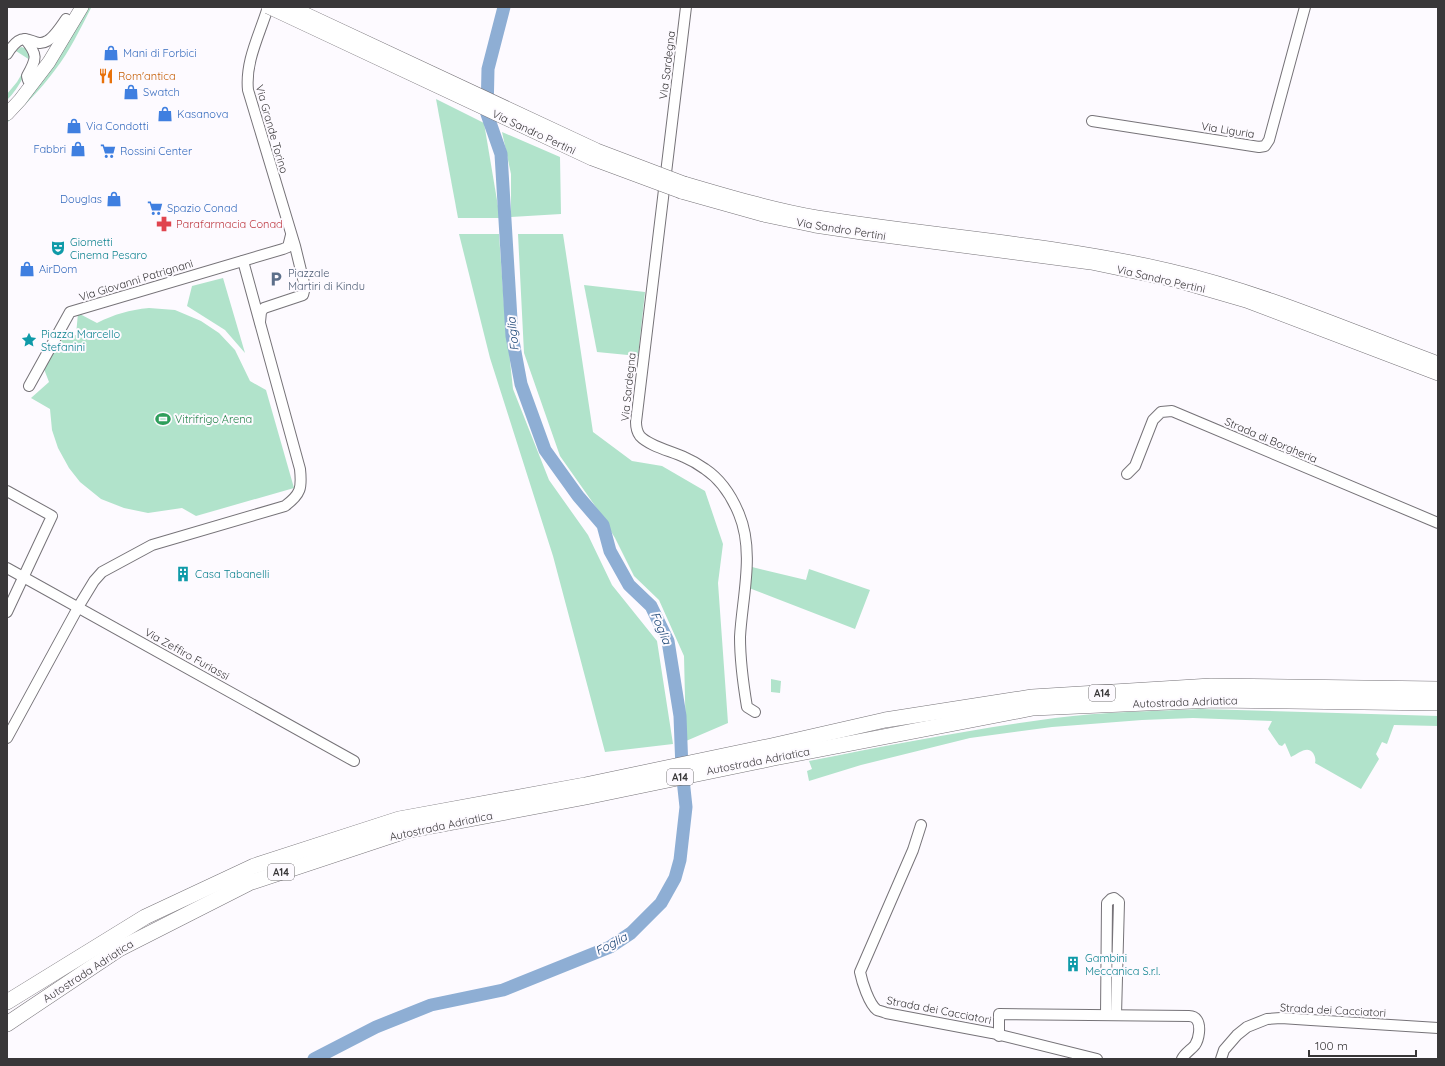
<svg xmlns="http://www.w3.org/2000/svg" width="1445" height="1066" viewBox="0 0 1445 1066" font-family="Quicksand,sans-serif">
	<rect width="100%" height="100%" fill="#fdfaff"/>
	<!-- green -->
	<g fill="#b1e3cb">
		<path d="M85,8h6c-11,21 -21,43 -36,62 -14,19 -31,36 -48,53v-4z"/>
		<path d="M21,47l4,1 7,4c-4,18 -12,35 -25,48v-6l10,-12 13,-22 -14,-9z"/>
		<path d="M436,99l48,24 16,95h-42z"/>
		<path d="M502,132l58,25 1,57 -50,3v-43z"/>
		<path d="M459,234h40l5,71 9,84 36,91 39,55 24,50 45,56 16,103 -68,8 -52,-196 -63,-198z"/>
		<path d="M518,234h45l30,198 39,29 30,5 43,25 18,53 -5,39 10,140 -42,18 -2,-85 -25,-56 -25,-24 -19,-38 -17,-28 -38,-54 -36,-103z"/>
		<path d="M223,278l22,75 -20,-23 -38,-24 5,-20z"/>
		<path d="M584,285l61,7 -7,64 -41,-4z"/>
		<path d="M149,308l26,2 26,11 18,12 16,17 15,31 16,9 28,98 -98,28 -14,-8 -34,5 -24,-5 -23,-9 -21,-17 -11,-14 -11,-20 -6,-18 -2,-21 -19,-11 18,-16 -5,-13 17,-31 15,-3 2,-22 19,10c18,-9 32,-13 52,-15z"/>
		<path d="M752,567l54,13 3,-11 61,21 -15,39 -106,-41z"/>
		<path d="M771,679l10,2 -1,12 -9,-1z"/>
		<path d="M1201,709l237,7v10l-44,-1 -7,19 -5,-2 -6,12 3,5 -18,30 -46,-26c1,-3 0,-7 -2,-10 -6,-8 -15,1 -22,4l-6,-14 -3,3 -3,-1 -11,-16 4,-8 -79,-3 -51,2 -90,7 -82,11 -109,27 -52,16 -2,-10 5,-2 -3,-8c81,-16 163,-32 246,-43 48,-6 97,-7 146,-9z"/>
	</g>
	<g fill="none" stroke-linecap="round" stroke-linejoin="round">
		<!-- river -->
		<path stroke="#8eaed4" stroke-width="13" d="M314,1059l62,-32 55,-22 72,-15 107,-43 21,-14 30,-30 14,-25 5,-18 6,-53 -4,-37 -2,-54 -12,-75 -17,-35 -22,-21 -19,-34 -7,-26 -25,-29 -33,-46 -24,-66 -9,-48 -11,-182 -14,-40 1,-45 16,-62"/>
		<!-- minor casing -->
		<g stroke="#767378" stroke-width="12">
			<g id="minor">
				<path d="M686,7l-50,415c0,5 1,10 4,14 9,10 31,15 44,21 7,3 14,7 21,12 15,10 27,28 34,45 16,38 3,84 1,123 0,24 3,46 7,70l8,5"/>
				<path d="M25,39c13,16 12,19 2,37l1,4"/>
				<path d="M7,54c19,-30 25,-4 40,-13 6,-3 15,-16 19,-22"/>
				<path d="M1092,121l167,26 6,-1 4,-6 36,-133"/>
				<path d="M260,322l1,-10 3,-4 39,-13 2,-8 -10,-41 -47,-156c-3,-29 12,-56 20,-83"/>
				<path d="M29,386l41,-74 213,-63 5,-2 3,-12"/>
				<path d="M1127,474l8,-8 18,-46 8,-8 11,-1 266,112"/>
				<path d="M7,491l45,25 -45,96"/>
				<path d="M7,568l347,193"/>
				<path d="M7,738l73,-134 14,-23 8,-9 50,-27 133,-39c16,-12 17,-18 15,-37l-57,-208"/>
				<path d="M921,825l-8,25 -53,122c2,10 9,32 17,38 3,1 7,2 9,3l106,20 105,26"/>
				<path d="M1106,1015l1,-112 4,-4 3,-1 5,4 -3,113"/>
				<path d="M999,1036v-22l190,2c3,0 6,1 8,4 4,6 2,19 -2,25 -4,5 -10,8 -13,14"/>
				<path d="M1221,1059l3,-9 13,-15 10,-8 20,-8 14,-1 30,2 127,8"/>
			</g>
		</g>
		<!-- major casing -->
		<g stroke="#767378" stroke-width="14">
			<g id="major">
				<path d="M7,114l13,-14 29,-38 33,-55"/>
				<path d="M684,183c44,13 88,26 133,34 117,19 236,26 352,53 92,21 180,60 269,93"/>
				<path d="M681,192l82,23 52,11 47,7 229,30 86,18 69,20 192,73"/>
			</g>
		</g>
		<!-- highway casing -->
		<g stroke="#767378" stroke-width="16">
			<g id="highway">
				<path d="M7,1002l138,-85 109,-51 145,-47 186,-34 186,-39 114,-26 147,-23 179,-11 227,3"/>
				<path d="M7,1024l112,-75 130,-66 157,-52 180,-34 188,-39 259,-50 181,-8 224,3"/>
			</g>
		</g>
		<!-- minor -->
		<use href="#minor" stroke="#fff" stroke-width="10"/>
		<!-- major -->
		<use href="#major" stroke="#fff" stroke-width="13"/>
		<!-- highway -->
		<use href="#highway" stroke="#fff" stroke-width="15"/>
		<!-- major-bridge casing -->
		<g stroke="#767378" stroke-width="14" stroke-linecap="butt">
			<g id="major-bridge">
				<path d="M268,7l324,152 89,33"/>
				<path d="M291,7l306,143 87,33"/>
			</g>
		</g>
		<!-- major-bridge -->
		<use href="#major-bridge" stroke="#fff" stroke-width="13"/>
	</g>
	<!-- icons -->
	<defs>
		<g id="shop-bare" transform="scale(1.2)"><path d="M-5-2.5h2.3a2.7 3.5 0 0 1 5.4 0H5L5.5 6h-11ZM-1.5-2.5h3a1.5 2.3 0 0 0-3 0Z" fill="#3f7fe0" stroke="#fdfaff" stroke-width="2.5" paint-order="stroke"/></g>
		<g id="restaurant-bare" transform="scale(1.2)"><path d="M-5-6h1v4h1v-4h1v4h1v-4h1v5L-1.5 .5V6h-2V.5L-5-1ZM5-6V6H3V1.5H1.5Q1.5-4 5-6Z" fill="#e8710a" stroke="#fdfaff" stroke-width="2.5" paint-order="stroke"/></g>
		<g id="supermarket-bare" transform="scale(1.2)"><path d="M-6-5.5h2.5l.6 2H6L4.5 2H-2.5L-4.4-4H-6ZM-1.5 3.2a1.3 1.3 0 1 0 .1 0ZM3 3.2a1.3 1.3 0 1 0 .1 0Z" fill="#3f7fe0" stroke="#fdfaff" stroke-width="2.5" paint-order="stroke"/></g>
		<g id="pharmacy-bare" transform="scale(1.2)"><path d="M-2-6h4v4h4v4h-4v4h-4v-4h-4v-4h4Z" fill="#e0444e" stroke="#fdfaff" stroke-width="2.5" paint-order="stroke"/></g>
		<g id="theatre-bare" transform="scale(1.2)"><path d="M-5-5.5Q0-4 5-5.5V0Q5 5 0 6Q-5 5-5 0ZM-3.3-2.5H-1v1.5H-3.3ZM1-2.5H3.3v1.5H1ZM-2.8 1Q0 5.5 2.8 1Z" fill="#0f9aa8" stroke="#fdfaff" stroke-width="2.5" paint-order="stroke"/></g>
		<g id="parking-bare" transform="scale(1.2)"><path d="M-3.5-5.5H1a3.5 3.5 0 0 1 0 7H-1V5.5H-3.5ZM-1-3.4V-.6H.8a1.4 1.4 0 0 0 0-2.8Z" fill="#5c6f8a" stroke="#fdfaff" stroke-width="2.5" paint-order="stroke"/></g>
		<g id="sight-bare" transform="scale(1.2)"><path d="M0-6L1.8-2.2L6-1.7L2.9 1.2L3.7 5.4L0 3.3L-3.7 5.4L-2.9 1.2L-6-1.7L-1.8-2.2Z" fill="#0f9aa8" stroke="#fdfaff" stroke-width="2.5" paint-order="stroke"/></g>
		<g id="stadium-bare" transform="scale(1.2)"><path d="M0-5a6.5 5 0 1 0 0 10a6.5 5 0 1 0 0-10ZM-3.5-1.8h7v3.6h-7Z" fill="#2e9e5b" stroke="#fdfaff" stroke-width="2.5" paint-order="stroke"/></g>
		<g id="building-bare" transform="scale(1.2)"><path d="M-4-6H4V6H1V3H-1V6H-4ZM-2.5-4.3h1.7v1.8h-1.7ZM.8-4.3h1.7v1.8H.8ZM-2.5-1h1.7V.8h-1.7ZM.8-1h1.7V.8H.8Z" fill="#0f9aa8" stroke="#fdfaff" stroke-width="2.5" paint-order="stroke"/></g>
	</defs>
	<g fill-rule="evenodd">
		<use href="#shop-bare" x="111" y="53"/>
		<use href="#restaurant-bare" x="106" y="76"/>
		<use href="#shop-bare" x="131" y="92"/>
		<use href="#shop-bare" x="165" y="114"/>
		<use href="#shop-bare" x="74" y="126"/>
		<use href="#shop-bare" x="78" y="149"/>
		<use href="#supermarket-bare" x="108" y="151"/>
		<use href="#shop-bare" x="114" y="199"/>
		<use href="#supermarket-bare" x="155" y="208"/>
		<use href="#pharmacy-bare" x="164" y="224"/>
		<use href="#theatre-bare" x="58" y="248"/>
		<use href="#shop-bare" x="27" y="269"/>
		<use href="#parking-bare" x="276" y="279"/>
		<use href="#sight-bare" x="29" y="340"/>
		<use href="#stadium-bare" x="163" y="419"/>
		<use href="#building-bare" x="183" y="574"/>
		<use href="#building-bare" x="1073" y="964"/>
	</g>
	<g text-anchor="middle" stroke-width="4" stroke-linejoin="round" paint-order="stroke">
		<!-- shield labels -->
		<g fill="#fdfaff" stroke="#747274" stroke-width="1">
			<rect x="1089" y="685" width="26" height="16" rx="3"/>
			<rect x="667" y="769" width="26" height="16" rx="3"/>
			<rect x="268" y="864" width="26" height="16" rx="3"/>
		</g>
		<g font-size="10" font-weight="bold" fill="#393739">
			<text x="1102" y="697">A14</text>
			<text x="680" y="781">A14</text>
			<text x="281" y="876">A14</text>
		</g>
		<!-- shop labels -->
		<g font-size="11" fill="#366cbe" stroke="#fdfaff" text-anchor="start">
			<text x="123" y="57">Mani di Forbici</text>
			<text x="143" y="96">Swatch</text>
			<text x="177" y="118">Kasanova</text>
			<text x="86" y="130">Via Condotti</text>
			<text x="66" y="153" text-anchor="end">Fabbri</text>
			<text x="120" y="155">Rossini Center</text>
			<text x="102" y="203" text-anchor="end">Douglas</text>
			<text x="167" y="212">Spazio Conad</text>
			<text x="39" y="273">AirDom</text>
		</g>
		<!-- street labels -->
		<g font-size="11" fill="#393739" stroke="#fdfaff">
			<text transform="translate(667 65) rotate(-83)" y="4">Via Sardegna</text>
			<text transform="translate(272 129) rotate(74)" y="4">Via Grande Torino</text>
			<text transform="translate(1228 130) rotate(9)" y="4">Via Liguria</text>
			<text transform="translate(534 132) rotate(25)" y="4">Via Sandro Pertini</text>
			<text transform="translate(841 229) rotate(9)" y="4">Via Sandro Pertini</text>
			<text transform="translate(1161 279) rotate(13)" y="4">Via Sandro Pertini</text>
			<text transform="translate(136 280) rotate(-17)" y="4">Via Giovanni Patrignani</text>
			<text transform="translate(628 387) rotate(-84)" y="4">Via Sardegna</text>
			<text transform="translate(1271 440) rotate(23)" y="4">Strada di Borgheria</text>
			<text transform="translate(187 654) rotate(29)" y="4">Via Zeffiro Furiassi</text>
			<text transform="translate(1185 702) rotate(-2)" y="4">Autostrada Adriatica</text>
			<text transform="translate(758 761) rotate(-11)" y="4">Autostrada Adriatica</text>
			<text transform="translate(441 826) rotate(-12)" y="4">Autostrada Adriatica</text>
			<text transform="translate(88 971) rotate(-33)" y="4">Autostrada Adriatica</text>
			<text transform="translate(939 1010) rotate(11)" y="4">Strada dei Cacciatori</text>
			<text transform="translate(1333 1010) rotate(3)" y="4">Strada dei Cacciatori</text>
		</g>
		<!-- food labels -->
		<g font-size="11" fill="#c56008" stroke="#fdfaff" text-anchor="start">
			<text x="118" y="80">Rom'antica</text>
		</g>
		<!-- health labels -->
		<g font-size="11" fill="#be3a42" stroke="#fdfaff" text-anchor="start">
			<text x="176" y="228">Parafarmacia Conad</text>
		</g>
		<!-- culture labels -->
		<g font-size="11" fill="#0d838f" stroke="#fdfaff" text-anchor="start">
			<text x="70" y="246">Giometti<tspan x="70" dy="13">Cinema Pesaro</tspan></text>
			<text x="41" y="338">Piazza Marcello<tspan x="41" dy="13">Stefanini</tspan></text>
			<text x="195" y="578">Casa Tabanelli</text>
			<text x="1085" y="962">Gambini<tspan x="1085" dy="13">Meccanica S.r.l.</tspan></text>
		</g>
		<!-- service labels -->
		<g font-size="11" fill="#4e5e75" stroke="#fdfaff" text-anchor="start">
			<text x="288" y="277">Piazzale<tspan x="288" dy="13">Martiri di Kindu</tspan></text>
		</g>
		<!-- leisure labels -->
		<g font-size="11" fill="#27864d" stroke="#fdfaff" text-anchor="start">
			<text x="175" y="423">Vitrifrigo Arena</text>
		</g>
		<!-- water labels -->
		<g font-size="12" font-style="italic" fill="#154172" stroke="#fdfaff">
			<text transform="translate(513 334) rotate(-96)" y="4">Foglia</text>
			<text transform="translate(661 628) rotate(67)" y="4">Foglia</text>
			<text transform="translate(611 944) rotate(-28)" y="4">Foglia</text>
		</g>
	</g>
	<!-- border -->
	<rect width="1445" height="1066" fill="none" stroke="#393739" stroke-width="16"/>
	<!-- scale -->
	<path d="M1309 1050v6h107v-6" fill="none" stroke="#393739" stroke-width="2"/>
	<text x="1315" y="1050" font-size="12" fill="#393739" stroke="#fdfaff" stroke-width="3" paint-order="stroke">100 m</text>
</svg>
